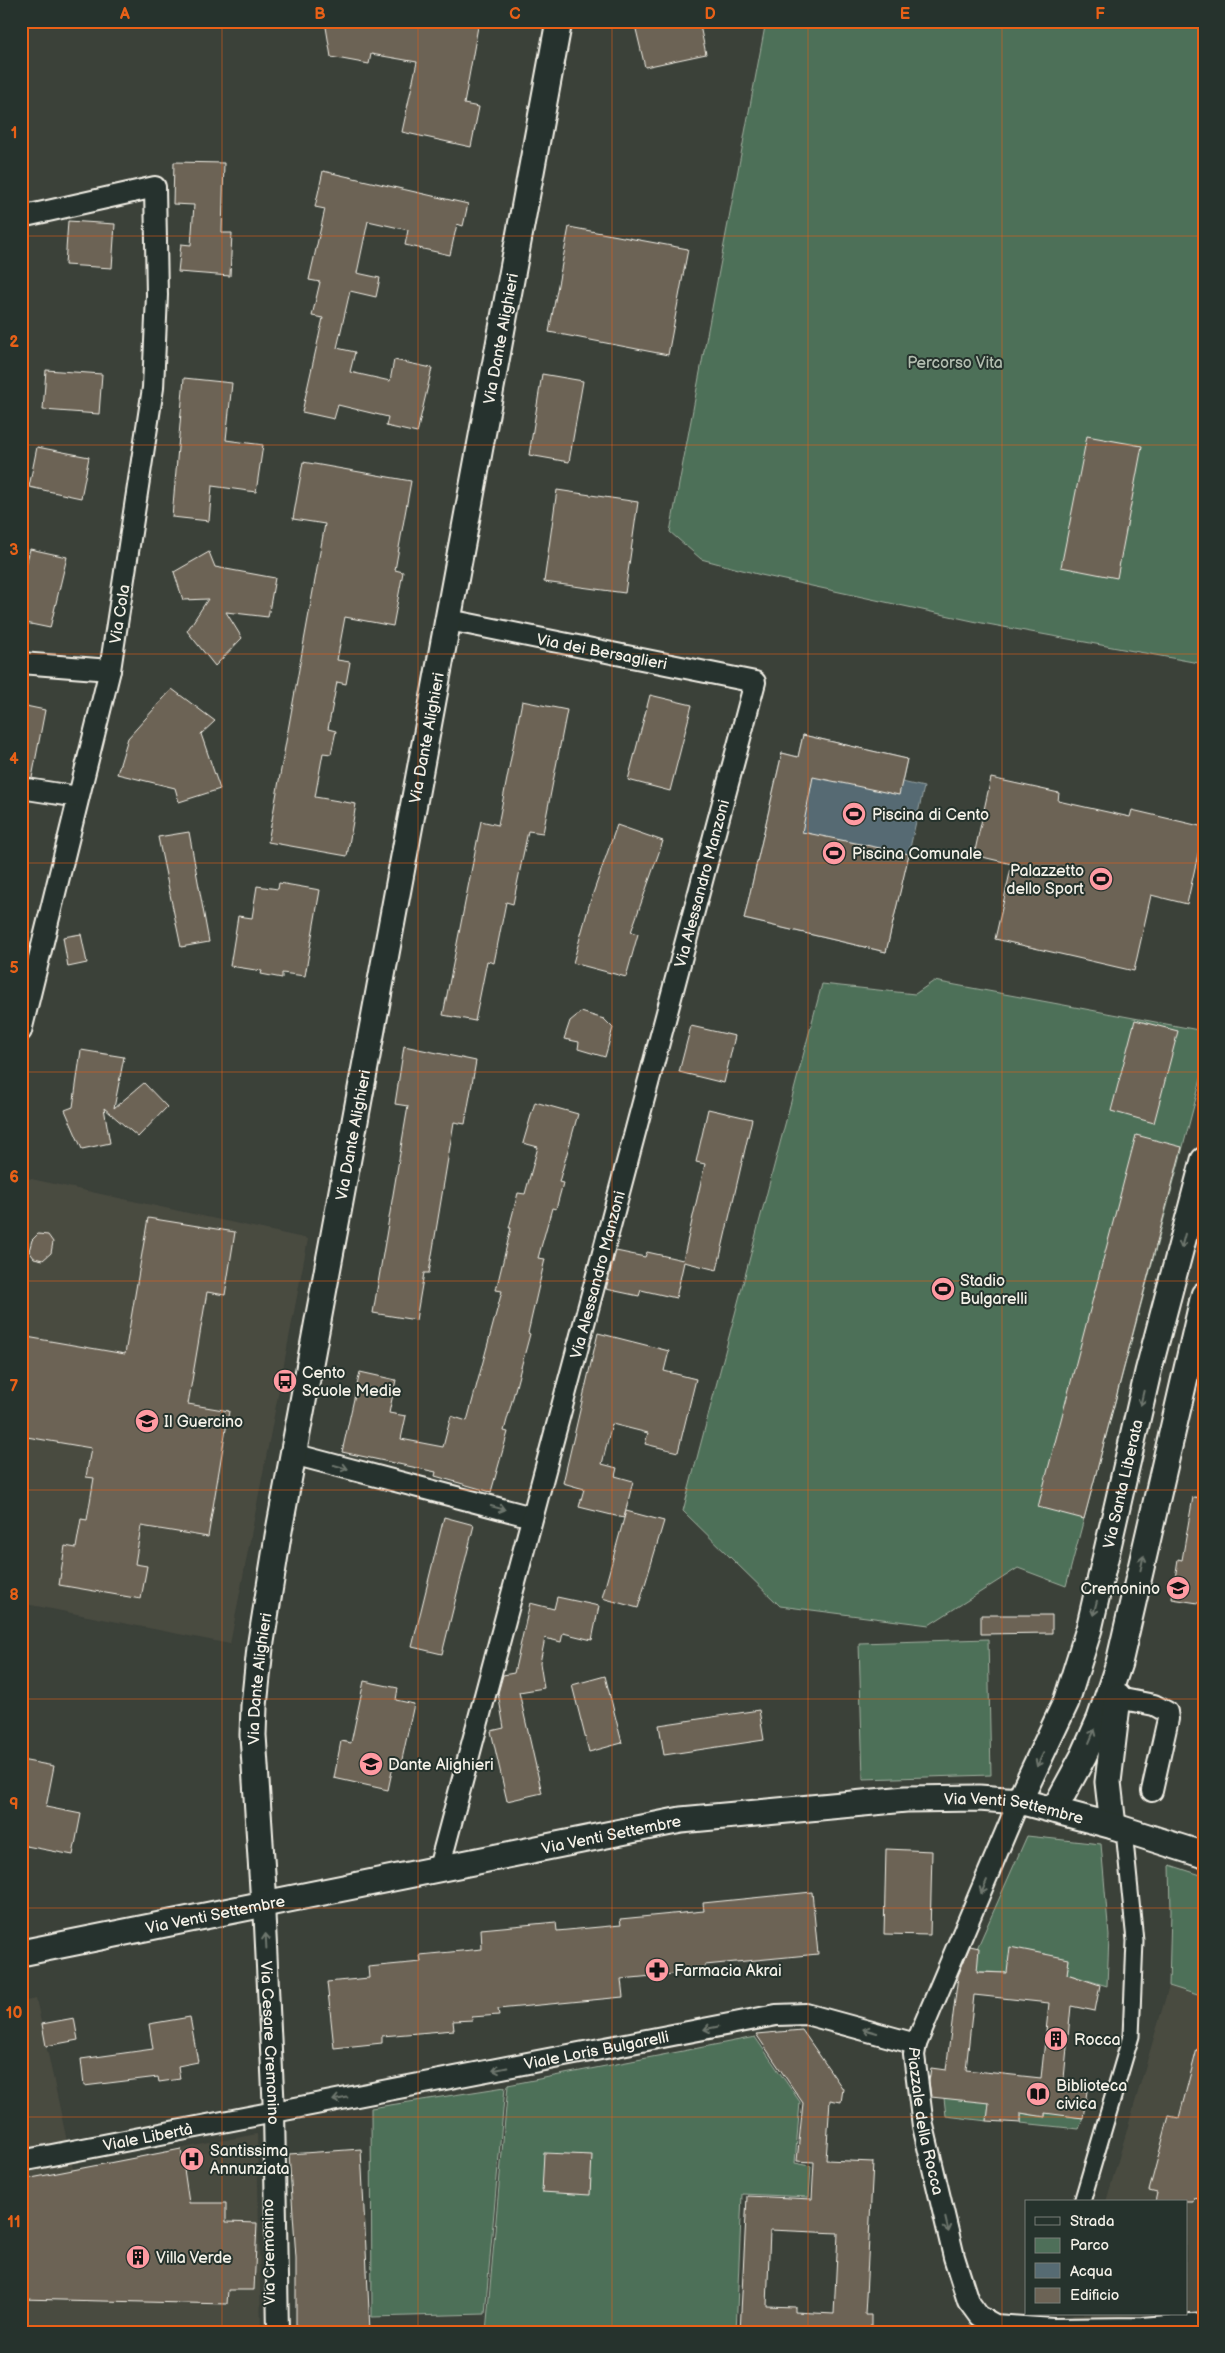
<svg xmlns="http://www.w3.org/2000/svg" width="1225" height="2353" viewBox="0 0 1225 2353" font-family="'Balsamiq Sans',sans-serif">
	<rect width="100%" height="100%" fill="#3b4139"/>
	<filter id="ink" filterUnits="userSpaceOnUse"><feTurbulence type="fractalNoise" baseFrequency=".02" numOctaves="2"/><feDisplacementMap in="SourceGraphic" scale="10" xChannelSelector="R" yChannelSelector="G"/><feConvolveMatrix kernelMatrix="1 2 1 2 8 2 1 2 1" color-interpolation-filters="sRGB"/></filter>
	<g filter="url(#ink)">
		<!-- built -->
		<g fill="#4a4b41">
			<path d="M22,1177l286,62 -78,405 -209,-41z"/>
			<path d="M1169,1986l35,11v313l-18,2v-110h-80z"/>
			<path d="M36,1999l37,170 184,-35 4,198h-240v-330z"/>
			<path d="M1073,2314h74l-76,6z"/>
		</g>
		<!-- green -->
		<g fill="#4e6f59" stroke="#a1b0a0">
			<path d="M766,21h438v643l-222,-41 -221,-48 -60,-16 -31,-27z"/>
			<path d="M934,981l270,50v37l-138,518 -48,-18 -89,57 -149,-19 -97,-95 139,-527 93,10z"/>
			<path d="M988,1639l3,136 -128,4 -4,-136z"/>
			<path d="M1027,1836l74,8 8,92 -2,50 -40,-12 2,-14 -62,13 -40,-2z"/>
			<path d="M1170,1865l34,11v121l-35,-11 2,-75z"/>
			<path d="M755,2037l45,65 -5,61 16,3 -2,31 -67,-3 -6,138h-250l22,-247z"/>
			<path d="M505,2087l-20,227 -113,3 -1,-209z"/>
			<path d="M991,2092l-4,29 -41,-5 -2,-18z"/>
			<path d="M1046,2100l10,14 27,4 -4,11 -58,-6v-10l24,4z"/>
		</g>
		<!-- water -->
		<path fill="#566b73" stroke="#95a1a2" d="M803,735l104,24 -5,23 22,5 -38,165 -142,-33 38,-166 16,4z"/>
		<!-- building -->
		<g fill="#6c6355" stroke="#f4f1e8" fill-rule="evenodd">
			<path d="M325,21h154l-15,83 15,3 -8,40 -69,-15 15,-70 -46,-8 -2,10 -38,-7z"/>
			<path d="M634,21h65l7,33 -61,13z"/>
			<path d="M174,162l50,1 -2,70h10l-2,43 -52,-4 3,-28 10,1 3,-40 -21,-1z"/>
			<path d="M323,171l145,33 -5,22 -6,-2 -7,31 -45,-10 3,-15 -40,-9 -11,52 23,5 -4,19 -26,-6 -13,57 18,4 -5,20 40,9 4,-21 38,8 -15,65 -31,-7 2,-9 -50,-12 -4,14 -32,-7 21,-94 -11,-2 8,-34 -11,-2 16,-71 -10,-2z"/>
			<path d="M68,221l47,3 -3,44 -47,-3z"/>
			<path d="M569,227l119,22 -20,106 -119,-23z"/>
			<path d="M46,370l56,4 -3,40 -56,-4z"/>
			<path d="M542,374l41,7 -14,81 -40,-7z"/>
			<path d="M184,378l48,5 -6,57 37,5 -7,47 -44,-6 -3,35 -37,-4z"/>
			<path d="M1087,436l55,10 -25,132 -56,-11z"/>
			<path d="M37,447l52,10 -8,41 -52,-11z"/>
			<path d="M303,462l108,19 -16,89 8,2 -10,54 -48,-9 -8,43 13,2 -4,22 -9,-2 -9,47 8,2 -5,23 -8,-1 -8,44 41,7 -9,52 -79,-14 57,-318 -32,-5z"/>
			<path d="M557,490l81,12 -13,91 -81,-11z"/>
			<path d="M30,549l37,8 -17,71 -29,-6v-36z"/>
			<path d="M209,552l6,15 60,11 -7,39 -42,-5 16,26 -27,28 -28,-35 21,-32 -25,1 -9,-28z"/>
			<path d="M172,689l43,32 -14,13 19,55 -41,13 -4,-14 -58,-14 11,-36z"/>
			<path d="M650,695l42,10 -22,86 -42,-11z"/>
			<path d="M522,701l45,9 -24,123 -15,-2 -15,73 -7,-2 -12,61 -7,-2 -12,60 -32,-6 38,-194 17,4z"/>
			<path d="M21,705l24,5 -13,68 -11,-2z"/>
			<path d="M803,735l104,24 -8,36 -86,-18 -11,55 107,22 -23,98 -142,-33 38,-166 16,4z"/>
			<path d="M991,778l68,15 -1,8 72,16 2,-7 72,17 -17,77 -36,-9 -17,76 -139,-32 17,-75 -38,-9z"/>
			<path d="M617,825l46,16 -32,91 7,2 -12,43 -53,-14 17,-61z"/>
			<path d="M189,832l20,110 -28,5 -23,-110z"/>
			<path d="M279,883l41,7 -15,86 -23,-3v5l-21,-4 1,-3 -32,-5 8,-50 14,2 5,-32 21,3z"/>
			<path d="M81,934l6,29 -19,4 -5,-30z"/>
			<path d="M581,1012l23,7 9,9 -8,29 -27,-8 1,-7 -15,-3 6,-18z"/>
			<path d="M1135,1020l43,11 -24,92 -43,-12z"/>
			<path d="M691,1026l44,10 -11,47 -45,-11z"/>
			<path d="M404,1046l72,15 -11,63 -11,-2 -25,151h-5l-8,47 -43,-7 35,-207 -13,-2z"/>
			<path d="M81,1050l43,7 -10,51 30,-25 23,24 -29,30 -34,-29 6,35 -28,6 -17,-39 8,-3z"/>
			<path d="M535,1102l43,12 -19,68 4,1 -7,26 -4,-1 -14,50 7,1 -17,74 2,1 -26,97 4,1 -17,60 -56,-16 1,-4 -94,-20 18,-80 36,8 -7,33 17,3 -5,23 42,8 8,-31 16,5 35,-130 -6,-1 15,-62h-2l9,-35 7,1 13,-47 -15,-4z"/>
			<path d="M708,1109l44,10 -35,151 -33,-8 -8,36 -35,-8 -2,6 -33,-7 10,-38 29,6 2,-5 36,8 22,-96 -9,-2z"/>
			<path d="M1136,1135l46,12 -98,372 -46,-12z"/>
			<path d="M148,1218l87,14 -10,63 -18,-3 -19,112 41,7 -21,126 -67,-11 -6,38 12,2 -6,33 -82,-14 6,-39 11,2 5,-29 6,1 7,-42 -8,-1 5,-29 -70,-12v-100l104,18z"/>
			<path d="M38,1234l10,1 5,7 -2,11 -8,7 -9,-2 -5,-7 3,-11z"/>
			<path d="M598,1333l71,18 -5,20 32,8 -18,73 -33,-8 3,-11 -36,-9 -10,40 15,4 -2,8 18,5 -9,37 -45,-11 5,-18 -21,-6z"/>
			<path d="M1193,1497l11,1v106l-32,-5 6,-40 4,1z"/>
			<path d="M626,1511l38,10 -26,87 -36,-10z"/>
			<path d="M444,1517l30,8 -32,129 -30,-7z"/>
			<path d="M557,1597l42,9 -7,34 -29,-7 -2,9 -16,-4 -5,25 4,25 -25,4 23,101 -35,8 -16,-70 13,-3 -6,-35 5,-18 11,-2 16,-70 24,6z"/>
			<path d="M981,1615h71v18l-71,1z"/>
			<path d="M605,1676l17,67 -33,9 -17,-67z"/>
			<path d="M364,1681l34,7 -2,12 18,4 -13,60 -7,-2 -6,28 -54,-12 7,-37 10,2z"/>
			<path d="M759,1710l5,30 -100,15 -5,-30z"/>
			<path d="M21,1760l33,6 -8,41 35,7 -8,41 -52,-10z"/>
			<path d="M886,1849l46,2 -2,84 -46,-1z"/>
			<path d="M812,1892l6,62 -113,11v6l-84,8 2,18 -125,12 1,6 -27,2 1,3 -20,1 1,9 -72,6v7l-48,5 -7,-66 42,-4 -1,-11 53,-5 -1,-7 62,-6 -1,-20 75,-7 1,9 64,-6 -1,-6 84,-8 -1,-8z"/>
			<path d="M970,1946l9,2 -2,24 30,1 3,-26 59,12 -2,15 33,11 -5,26 -24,-5 -8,83 24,2 -4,27 -38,-5v4l-24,-4v10l-34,-2 2,-18 -58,-6 -2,-16 2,-13 15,2 12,-94zM974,1995l75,8 -8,75 -75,-8z"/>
			<path d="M190,2017l8,45 -20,4 2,13 -21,3 -1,-5 -74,9 -3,-27 72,-10 -4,-25z"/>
			<path d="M74,2018l4,22 -32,6 -4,-22z"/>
			<path d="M802,2030l41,59 -2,13 -11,-2 -4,60 47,2 -8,153h6v17h-131l7,-136 65,3 2,-37 -17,-1 6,-58 -47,-69zM770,2230l68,3 -4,81 -39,-2v-5l-28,-1z"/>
			<path d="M1197,2049l7,1v150l-10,-2 -1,4h-38l2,-9 -8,-2 20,-75 10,2z"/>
			<path d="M181,2149l8,54h37v19l31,1 -3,67h-26l-1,14 -206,-5v-119z"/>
			<path d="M361,2149l9,182 -74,1v-74l-7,-104z"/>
			<path d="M544,2153l48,2 -2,40 -48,-3z"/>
		</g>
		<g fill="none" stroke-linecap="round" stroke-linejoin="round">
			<!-- pedestrian casing -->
			<g stroke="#f4f1e8" stroke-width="19">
				<path id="pedestrian" d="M1082,2202l49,-166 4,-95 -11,-110"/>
			</g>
			<!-- minor casing -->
			<g stroke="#f4f1e8" stroke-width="24">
				<g id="minor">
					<path d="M21,217l134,-30 2,108 -4,93 -43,282 -89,361"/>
					<path d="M21,663l89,7"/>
					<path d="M21,788l57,9"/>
					<path d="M293,1454l239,63"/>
					<path d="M1118,1698l36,7 13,7 1,7 -16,72"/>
					<path id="s1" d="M1019,1801l-103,243 -2,11 9,71 31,131 14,44 11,15 16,9 58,4 89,-1 62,-5"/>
					<path id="s2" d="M439,1868l316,-1186 -306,-62"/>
					<path id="s3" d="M264,1904l10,208 4,220"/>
					<path id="s4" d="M21,2161l755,-146 30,-1 110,30"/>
				</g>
			</g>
			<!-- tertiary casing -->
			<g stroke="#f4f1e8" stroke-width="29">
				<g id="tertiary">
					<path id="s5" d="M1019,1801l47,-99 23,-73 59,-257 56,-212"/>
					<path d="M1054,1810l30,-55 16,-36 19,-56 85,-368"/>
					<path d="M1113,1826l-5,-44 10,-85"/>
					<path id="s6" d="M264,1904l-11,-169 1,-29 6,-58 18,-112 281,-1515"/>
					<path id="s7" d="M21,1953l660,-133 225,-21 73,-1 40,3 94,25 91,29"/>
				</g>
			</g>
			<!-- pedestrian -->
			<use href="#pedestrian" stroke="#26332d" stroke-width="15"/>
			<!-- minor -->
			<use href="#minor" stroke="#26332d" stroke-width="20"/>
			<!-- tertiary -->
			<use href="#tertiary" stroke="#26332d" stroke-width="25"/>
		</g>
		<!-- one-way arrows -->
		<defs><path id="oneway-shaft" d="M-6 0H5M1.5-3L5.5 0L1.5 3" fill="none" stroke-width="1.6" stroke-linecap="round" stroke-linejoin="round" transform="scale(1.25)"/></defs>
		<g stroke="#6e766e">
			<use href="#oneway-shaft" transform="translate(1183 1241) rotate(105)"/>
			<use href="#oneway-shaft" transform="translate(1142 1398) rotate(103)"/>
			<use href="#oneway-shaft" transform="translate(341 1467) rotate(15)"/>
			<use href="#oneway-shaft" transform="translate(498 1508) rotate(15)"/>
			<use href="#oneway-shaft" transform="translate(1142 1563) rotate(-78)"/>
			<use href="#oneway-shaft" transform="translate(1095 1608) rotate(105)"/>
			<use href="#oneway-shaft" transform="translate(1092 1736) rotate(-67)"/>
			<use href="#oneway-shaft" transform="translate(1040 1760) rotate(116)"/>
			<use href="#oneway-shaft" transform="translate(984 1887) rotate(113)"/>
			<use href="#oneway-shaft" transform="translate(266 1941) rotate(-93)"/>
			<use href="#oneway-shaft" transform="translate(711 2028) rotate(169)"/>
			<use href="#oneway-shaft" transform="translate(870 2031) rotate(-164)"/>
			<use href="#oneway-shaft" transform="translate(500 2069) rotate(169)"/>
			<use href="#oneway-shaft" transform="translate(340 2099) rotate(169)"/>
			<use href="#oneway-shaft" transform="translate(947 2225) rotate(77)"/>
		</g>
	</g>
	<!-- grid -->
	<path fill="none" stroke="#e96117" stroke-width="1" stroke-opacity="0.55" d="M222,21v2311M418,21v2311M612,21v2311M808,21v2311M1002,21v2311M21,236h1183M21,445h1183M21,654h1183M21,863h1183M21,1072h1183M21,1281h1183M21,1490h1183M21,1699h1183M21,1908h1183M21,2117h1183"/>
	<!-- icons -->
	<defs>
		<g id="stadium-disc" transform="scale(1.25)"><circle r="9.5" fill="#ff9aa2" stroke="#26332d"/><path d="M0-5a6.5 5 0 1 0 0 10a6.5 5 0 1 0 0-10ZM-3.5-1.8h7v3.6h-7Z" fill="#111"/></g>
		<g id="bus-disc" transform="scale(1.25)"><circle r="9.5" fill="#ff9aa2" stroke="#26332d"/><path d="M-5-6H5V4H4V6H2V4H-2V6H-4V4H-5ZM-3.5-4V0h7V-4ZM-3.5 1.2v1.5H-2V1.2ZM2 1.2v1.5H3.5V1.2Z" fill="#111"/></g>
		<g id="school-disc" transform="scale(1.25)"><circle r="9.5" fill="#ff9aa2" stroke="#26332d"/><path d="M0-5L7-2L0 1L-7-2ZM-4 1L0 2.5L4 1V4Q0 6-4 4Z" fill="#111"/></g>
		<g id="pharmacy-disc" transform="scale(1.25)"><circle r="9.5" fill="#ff9aa2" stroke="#26332d"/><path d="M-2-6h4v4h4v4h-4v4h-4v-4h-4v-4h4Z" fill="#111"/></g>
		<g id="building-disc" transform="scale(1.25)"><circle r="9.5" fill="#ff9aa2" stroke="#26332d"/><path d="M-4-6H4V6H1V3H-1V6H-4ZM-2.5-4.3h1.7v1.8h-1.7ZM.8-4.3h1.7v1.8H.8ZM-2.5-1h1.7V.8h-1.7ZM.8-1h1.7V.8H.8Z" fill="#111"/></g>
		<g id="library-disc" transform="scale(1.25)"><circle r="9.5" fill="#ff9aa2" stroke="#26332d"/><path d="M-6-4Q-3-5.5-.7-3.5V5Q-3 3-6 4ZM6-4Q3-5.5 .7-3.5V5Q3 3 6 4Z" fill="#111"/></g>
		<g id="hospital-disc" transform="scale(1.25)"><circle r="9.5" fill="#ff9aa2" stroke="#26332d"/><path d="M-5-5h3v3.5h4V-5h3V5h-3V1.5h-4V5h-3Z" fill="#111"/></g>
	</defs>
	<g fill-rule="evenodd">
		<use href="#stadium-disc" x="854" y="814"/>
		<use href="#stadium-disc" x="834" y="853"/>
		<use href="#stadium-disc" x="1101" y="879"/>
		<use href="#stadium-disc" x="943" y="1289"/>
		<use href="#bus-disc" x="285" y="1381"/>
		<use href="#school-disc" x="147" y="1421"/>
		<use href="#school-disc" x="1178" y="1588"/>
		<use href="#school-disc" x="371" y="1764"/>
		<use href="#pharmacy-disc" x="657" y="1970"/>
		<use href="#building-disc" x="1056" y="2039"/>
		<use href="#library-disc" x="1038" y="2094"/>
		<use href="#hospital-disc" x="192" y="2159"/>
		<use href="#building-disc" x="138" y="2257"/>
	</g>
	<g text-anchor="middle" stroke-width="4" stroke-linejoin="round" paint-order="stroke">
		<!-- street labels -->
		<g font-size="16" fill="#f4f1e8" stroke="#26332d">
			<text dy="6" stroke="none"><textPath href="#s6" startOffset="1588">Via Dante Alighieri</textPath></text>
			<text transform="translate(119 614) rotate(-81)" y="6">Via Cola</text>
			<text transform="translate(602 651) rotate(11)" y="6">Via dei Bersaglieri</text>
			<text dy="6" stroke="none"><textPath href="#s6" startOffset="1182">Via Dante Alighieri</textPath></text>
			<text dy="6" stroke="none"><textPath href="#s2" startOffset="1019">Via Alessandro Manzoni</textPath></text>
			<text dy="6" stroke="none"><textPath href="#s6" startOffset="778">Via Dante Alighieri</textPath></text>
			<text dy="6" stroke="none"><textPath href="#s2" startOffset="614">Via Alessandro Manzoni</textPath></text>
			<text dy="6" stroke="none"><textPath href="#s5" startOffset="335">Via Santa Liberata</textPath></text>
			<text dy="6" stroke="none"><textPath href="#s6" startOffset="226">Via Dante Alighieri</textPath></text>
			<text dy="6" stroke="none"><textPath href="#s7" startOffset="1008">Via Venti Settembre</textPath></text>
			<text dy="6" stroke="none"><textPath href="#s7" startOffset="602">Via Venti Settembre</textPath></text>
			<text dy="6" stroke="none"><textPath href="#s7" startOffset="198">Via Venti Settembre</textPath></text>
			<text dy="6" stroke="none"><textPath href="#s3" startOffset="139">Via Cesare Cremonino</textPath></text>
			<text dy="6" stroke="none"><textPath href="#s4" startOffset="586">Viale Loris Bulgarelli</textPath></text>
			<text dy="6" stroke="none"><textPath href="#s1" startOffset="342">Piazzale della Rocca</textPath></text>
			<text dy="6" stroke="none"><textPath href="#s4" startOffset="129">Viale Libertà</textPath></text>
			<text transform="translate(268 2252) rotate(-91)" y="6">Via Cremonino</text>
		</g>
		<!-- park labels -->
		<g font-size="16" fill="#b2bdaf" stroke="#26332d">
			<text x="955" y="368">Percorso Vita</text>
		</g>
		<!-- poi labels -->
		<g font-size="16" fill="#f4f1e8" stroke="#26332d" text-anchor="start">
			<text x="872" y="820">Piscina di Cento</text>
			<text x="852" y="859">Piscina Comunale</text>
			<text x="1084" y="876" text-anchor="end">Palazzetto<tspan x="1084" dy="18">dello Sport</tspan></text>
			<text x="960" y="1286">Stadio<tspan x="960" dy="18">Bulgarelli</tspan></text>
			<text x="302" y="1378">Cento<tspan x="302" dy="18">Scuole Medie</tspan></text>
			<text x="164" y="1427">Il Guercino</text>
			<text x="1160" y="1594" text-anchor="end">Cremonino</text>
			<text x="388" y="1770">Dante Alighieri</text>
			<text x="674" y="1976">Farmacia Akrai</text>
			<text x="1074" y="2045">Rocca</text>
			<text x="1056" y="2091">Biblioteca<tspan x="1056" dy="18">civica</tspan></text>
			<text x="210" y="2156">Santissima<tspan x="210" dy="18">Annunziata</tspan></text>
			<text x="156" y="2263">Villa Verde</text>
		</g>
	</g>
	<!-- margin -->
	<rect width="1225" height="2353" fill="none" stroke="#26332d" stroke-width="55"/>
	<!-- legend -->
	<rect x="1025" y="2200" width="162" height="115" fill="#26332d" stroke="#787f78"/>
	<rect x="1035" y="2217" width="25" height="8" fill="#26332d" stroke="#787f78"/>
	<text x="1070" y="2226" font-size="15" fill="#f4f1e8">Strada</text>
	<rect x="1035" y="2238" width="25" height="15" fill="#4e6f59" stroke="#787f78"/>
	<text x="1070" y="2250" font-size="15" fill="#f4f1e8">Parco</text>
	<rect x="1035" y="2263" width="25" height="15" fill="#566b73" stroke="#787f78"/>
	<text x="1070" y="2276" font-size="15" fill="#f4f1e8">Acqua</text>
	<rect x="1035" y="2288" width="25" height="15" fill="#6c6355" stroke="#787f78"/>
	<text x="1070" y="2300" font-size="15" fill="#f4f1e8">Edificio</text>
	<rect x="28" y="28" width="1170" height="2298" fill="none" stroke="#e96117" stroke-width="2"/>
	<g font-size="16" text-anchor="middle" font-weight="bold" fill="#e96117">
		<text x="125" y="19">A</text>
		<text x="320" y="19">B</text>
		<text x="515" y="19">C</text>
		<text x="710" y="19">D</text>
		<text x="905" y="19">E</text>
		<text x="1100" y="19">F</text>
		<text x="14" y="138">1</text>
		<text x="14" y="347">2</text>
		<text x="14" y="555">3</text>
		<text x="14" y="764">4</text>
		<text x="14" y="973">5</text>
		<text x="14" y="1182">6</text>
		<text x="14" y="1391">7</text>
		<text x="14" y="1600">8</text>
		<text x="14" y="1809">9</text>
		<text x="14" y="2018">10</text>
		<text x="14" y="2227">11</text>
	</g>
</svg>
